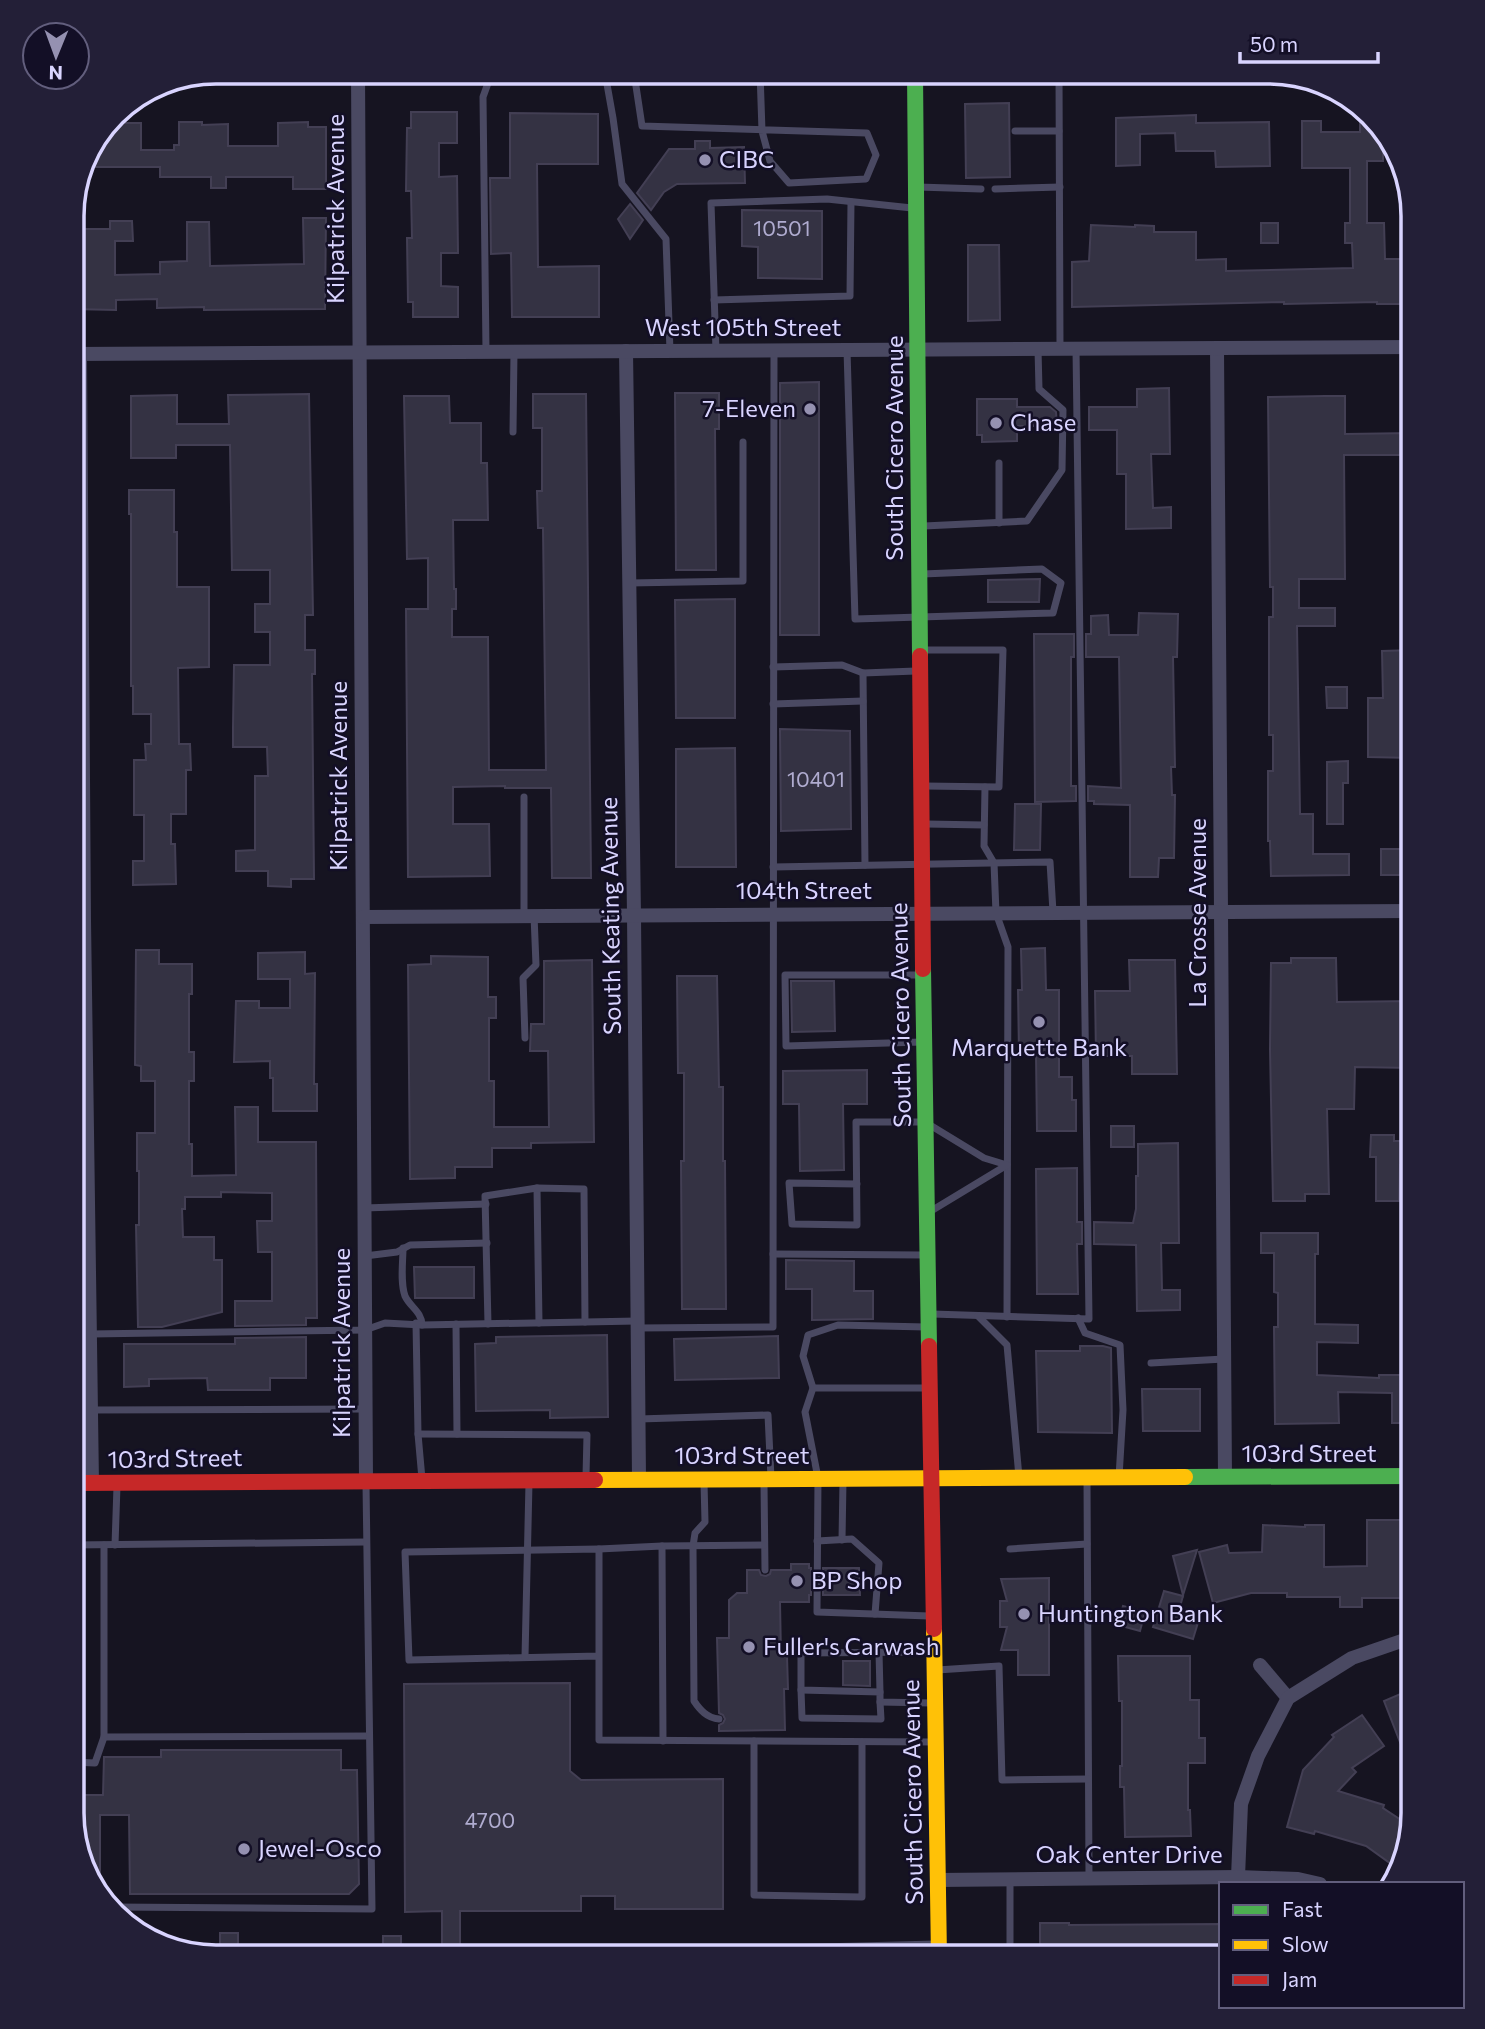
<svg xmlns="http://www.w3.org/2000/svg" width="1485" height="2029" viewBox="0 0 1485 2029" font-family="Commissioner,sans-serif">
	<rect width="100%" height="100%" fill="#161421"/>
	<!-- building -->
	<g fill="#343243" stroke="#433f54" stroke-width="2">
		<path d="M1009,103l1,74 -44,1 -1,-74z"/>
		<path d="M1360,110l23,23v28h-16v62h17l1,36h18v45h-26v-2l-93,2v-2l-212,5v-45l17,-1 2,-36 44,2v-2l19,1v6h42v28l30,-1v12l127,-3 -1,-25h-7v-20h5v-55h-48v-47h19v11h39z"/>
		<path d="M411,112h46v31h-18v34l18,-1 1,77h-17v33l17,1v30h-45v-15h-5l-1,-64h5l-1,-47h-5l1,-63h4z"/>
		<path d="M510,113l88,1v50h-61l1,103 61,-1v51h-87l-1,-64 -20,1 -1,-76h20z"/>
		<path d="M1196,115v8l73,-1 1,44 -54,1 -1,-16h-39l-1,-18 -35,1v31l-24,1v-48z"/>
		<path d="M179,122h23v3l26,-1v22h50v-23l30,-1v5h18v62h-33v-12h-67v11h-15v-11h-51v-10h-77l4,-15 22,-29h32v27h33v-5h5z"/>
		<path d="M695,141h15v7l34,-1 1,36 -68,1 -13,8 -13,18 -14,-17 32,-44h26z"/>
		<path d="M630,204l13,16 -13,19 -12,-20z"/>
		<path d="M742,210l80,1v68l-64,-1v-31l-16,-1z"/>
		<path d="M303,218h23l-1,91 -121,1v-3l-47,1v-9l-41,1v10l-44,-1v-80h38v-8h22l1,20h-18v34l45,-1v-12l27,-1v-39h22l1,44 94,-2z"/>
		<rect x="1261" y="223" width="17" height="20"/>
		<path d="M968,245h31l1,75 -32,1z"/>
		<path d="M819,382v253h-39v-252z"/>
		<path d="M1169,388l1,66h-19l2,54 18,-1v21l-45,1v-55h-9v-44h-28v-23h48v-18z"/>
		<path d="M675,393h44v36h-4l1,141h-40z"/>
		<path d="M309,394l4,221h-8v35h10v24h-3l2,205h-23v8l-23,-1v-15h-32v-20l19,-1v-74h13l-1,-29h-34v-20l1,-62h36v-33h-15v-28h15v-34h-38l-2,-125h-54v13h-45v-62l46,-1v29h52l-1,-29z"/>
		<path d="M533,394h53l5,484h-39l-1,-90h-46v-2l-52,1v37h36l1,52 -82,1 -2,-268h22v-51l-21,1 -3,-163h45l1,27h31v40h6l1,57h-35l1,69h2v20h-4v28h36l1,133h57l-3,-242h-5l-1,-37h5v-63h-9z"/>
		<path d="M1325,396h20v38l68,-1v22h-69l1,124h-46v29h36v18h-38l3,188h13v40h36v21l-78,1 -1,-35h-2v-70h5v-36h-4v-118h4v-30h-3l-2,-190z"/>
		<path d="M977,399h40v8h33l6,5 1,14h-40v15l-35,1v-7h-5z"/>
		<path d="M129,490h45v42h3v55h32v80l-31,1 1,76h11l1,26h-5v44h-15v30h4l1,40 -43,1v-24h11v-46h-10v-55h12l-1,-16h6v-30h-18v-28h-2v-172h-2z"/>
		<path d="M1040,579l-1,23h-51v-22z"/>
		<path d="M735,599v119h-59l-1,-118z"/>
		<path d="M1139,613l39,1 -1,43h-4l2,110h-4l1,28h3l-1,63h-15l-1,19h-28v-72l-36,-1v-3h-6v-15l33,2 -2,-131h-33v-23h5v-18l17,-1 1,20h29z"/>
		<path d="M1034,634h40v23h-3v129h5v15l-41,1z"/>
		<path d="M1413,650v108l-45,-1v-59h15l-1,-47z"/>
		<path d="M1326,687h21v21h-20z"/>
		<path d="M780,729l70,2 1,98 -70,2z"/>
		<path d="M735,748l1,119h-60v-118z"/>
		<path d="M1348,761v22h-5v41h-16v-62z"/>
		<path d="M1015,804h26l-1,46h-26z"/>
		<rect x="1381" y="849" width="32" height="26"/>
		<path d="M1045,948l1,42h13v87h13v23h4v31h-39l-1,-77h-17l-1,-64h4l-1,-41z"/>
		<path d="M136,950h23v14h33v30h-3v58h5v29h-5v63h3v32l44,-1 -1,-68h23v35h58l1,176h-11v7l-71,1v-25h37v-49h-14l-1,-31h15v-28l-51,-1v5h-36v12h-3l1,28h31v23h8v52l-60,15h-24l-2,-102h3v-54h-2v-38h18v-52h-14v-15l-6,-1z"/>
		<path d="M305,952v22l10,-1 -1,111h3v27h-44v-33h-3v-17l-36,1 2,-61h23v7h31v-29h-32v-26z"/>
		<path d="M431,956l57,1v40h8v21h-7v63h5v46h55l-1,-76h-18l1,-27h13v-63l48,-1 2,182 -63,1v5h-39v19h-37v11l-45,1 -2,-214 23,-1z"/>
		<path d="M1291,958h45l1,44 76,-1v67l-58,-1 -1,42h-27l2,85h-24v7h-32l-3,-152 1,-86h20z"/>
		<path d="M1129,960h46l2,114h-45v-18h-36l-1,-65h35z"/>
		<path d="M677,976h40l2,111h4v74h2l1,148h-44l-1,-148h3v-88h-6z"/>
		<path d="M791,981h43l1,50 -43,1z"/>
		<path d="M867,1070v34h-24l1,66 -44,1 -1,-67h-16v-33z"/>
		<rect x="1111" y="1126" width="23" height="21"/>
		<path d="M1371,1135h23v6h19v24h-13l-1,36h-23v-44h-6z"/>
		<path d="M1178,1143l1,100h-18l1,47h18v20l-43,1 -1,-66 -42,-1v-22l39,1 3,-14v-33h2v-32z"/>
		<path d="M1077,1168v54h5v22h-5l1,50h-41l-1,-125z"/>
		<path d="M1261,1233h57v21h-3v70l43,1v18l-41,-1v33l62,3v-3h34v48h-21v-30l-54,-1 1,31 -64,1 -1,-97h4v-34l-4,-1v-39h-13z"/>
		<path d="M786,1260l68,1v30h19v28l-61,1v-31h-26z"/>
		<path d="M414,1267h60v31h-59z"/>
		<path d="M607,1335l1,82 -58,1v-8l-74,1 -1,-67 21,-1v-6z"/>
		<path d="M778,1336l1,42 -104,2 -1,-41z"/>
		<path d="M306,1337v41h-36v12h-62l-1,-12 -58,1v7l-25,1v-43h111v-6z"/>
		<path d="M1080,1346h23l8,2 1,85 -74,-1 -2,-81h44z"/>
		<path d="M1142,1389h58v42h-57z"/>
		<path d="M1367,1520h46v23h-12v55h-39v9h-22v-10h-53v-4h-36l-38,10 -14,-51 28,-7 2,8 33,-1 1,-27 42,2v-2h19v42l43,-1z"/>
		<path d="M1197,1550l-14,45 -10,-39z"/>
		<path d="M791,1564h18v4h2v27h-2v7h-29l1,54h6l1,33h-4l1,41 -66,1v-6l4,-2 2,-4 -2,-4 -4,-2 -2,-75h12v-38l8,-7h10v-23h12l2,5 5,1 4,-2 1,-4h20z"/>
		<path d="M823,1568h36l1,27h-37z"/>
		<path d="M1049,1578v97h-31v-25h-17l6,-23h-7v-26h7l-6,-22z"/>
		<path d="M1164,1591l19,5 -4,14 21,6 -7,23 -40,-12z"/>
		<path d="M1123,1606l22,6 -5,19 -22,-6z"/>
		<path d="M1118,1656h72v44h9v38h6v25h-17v47h2l1,26 -66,1 -1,-50h-4v-21h2v-65h-3z"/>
		<path d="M843,1661h27v25l-27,-1z"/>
		<path d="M570,1683v88l11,9 142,-1v130h-108v-13h-34v15h-121v45h-18v-45l-37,1 -1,-228z"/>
		<path d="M1405,1692l8,22 -1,59 -28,-72z"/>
		<path d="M1362,1715l22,31 -32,22 4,4 -18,19 46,14 -1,3 27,18 -8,29 -8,11 -28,-20 -51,-15 -1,3 -27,-7 16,-57 31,-33 -2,-2z"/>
		<path d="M161,1750h180v20h16l2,114 -10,10h-219l-1,-79h-29v79l-9,-8 -19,-73v-18h31l1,-38h57z"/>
		<path d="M1040,1923h29v2l152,-1v33h-181z"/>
		<rect x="220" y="1933" width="18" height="21"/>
		<rect x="383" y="1936" width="18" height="21"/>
	</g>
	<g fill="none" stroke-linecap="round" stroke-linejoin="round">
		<!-- lane -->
		<g stroke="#4a4962" stroke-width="7">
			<path d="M1059,72l1,277"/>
			<path d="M605,73l8,45 9,66 44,55 4,112"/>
			<path d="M634,73l8,53 225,7 9,22 -10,24 -77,4 -19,-22 -8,-30 -2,-59"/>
			<path d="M1015,131h44"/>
			<path d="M918,187l63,2"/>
			<path d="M995,189l65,-2"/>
			<path d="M714,300l136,-4 1,-94"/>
			<path d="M847,350l8,269 198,-6 8,-30 -19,-14 -119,5"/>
			<path d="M486,351l-3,-254 9,-25"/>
			<path d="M716,351l-5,-148 116,-4 85,9"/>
			<path d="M513,432l1,-80"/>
			<path d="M999,463v60"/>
			<path d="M924,526l103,-5 35,-51 1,-60 -24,-21 -1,-40"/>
			<path d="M629,583l114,-2v-139"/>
			<path d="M924,650h79l-4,137 -74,-1"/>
			<path d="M773,667l69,-2 21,8 53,-2"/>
			<path d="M863,673l2,192"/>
			<path d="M773,704l90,-3"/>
			<path d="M985,787l-1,59 10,17 2,50 12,34 -1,370"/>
			<path d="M524,797v118"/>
			<path d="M926,824l58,1"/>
			<path d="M773,867l277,-5 3,50"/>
			<path d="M919,975h-134l1,71 136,-4"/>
			<path d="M525,1038l-2,-60 13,-13 -2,-50"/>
			<path d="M857,1184l-68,-1 3,41 65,1 -1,-103h69l59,36 23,7 -76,46"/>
			<path d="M537,1188l2,135"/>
			<path d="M364,1208l122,-4"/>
			<path d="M403,1248c0,14 -3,34 2,48 5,11 17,16 17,29"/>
			<path d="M773,1254l151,1"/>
			<path d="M365,1256l32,-4 13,-7 77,-2"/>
			<path d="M932,1314l157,5 -13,-970"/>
			<path d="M978,1316l29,29 12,132"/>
			<path d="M1078,1318l7,15 35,12 3,65 -4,67"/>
			<path d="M416,1323l2,111 4,45"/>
			<path d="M456,1324l1,110"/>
			<path d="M488,1324l-3,-128 52,-8 47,1 1,133"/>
			<path d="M638,1328l135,-1 1,-976"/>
			<path d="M72,1336l19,-2 274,-4 20,-7 37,2 215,-4"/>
			<path d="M1151,1363l73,-4"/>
			<path d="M813,1388l-10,-32 5,-21 30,-10 88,2"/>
			<path d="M925,1388h-112l-8,24 13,66 -1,134 112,4"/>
			<path d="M91,1410l275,-1"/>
			<path d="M639,1419l129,-4 3,63"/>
			<path d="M418,1434l169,1 -1,41"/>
			<path d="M1087,1479l2,399"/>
			<path d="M704,1482l1,40 -10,11 -2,13 1,155c6,9 13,17 25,18"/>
			<path d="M764,1483l1,87"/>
			<path d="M842,1540l1,-59"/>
			<path d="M817,1541l35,-2 27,24 -4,51"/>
			<path d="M72,1545l294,-3"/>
			<path d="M115,1545l2,-59"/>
			<path d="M662,1546l102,-1"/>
			<path d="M599,1549l63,-3 1,195"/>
			<path d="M1010,1549l77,-5"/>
			<path d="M879,1652l1,40"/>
			<path d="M929,1652l-128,1v37l79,2v10l51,1"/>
			<path d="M599,1656l-190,4 -4,-108 194,-3v191l334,2"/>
			<path d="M525,1657l4,-174"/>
			<path d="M937,1670l62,-4 3,114 86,-1"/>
			<path d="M801,1690l1,28 79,1 -1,-17"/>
			<path d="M104,1737l265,-1"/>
			<path d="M754,1741v154l108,2v-155"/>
			<path d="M72,1762l23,1 9,-26v-192"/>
			<path d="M112,1907l260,2 -6,-425"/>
			<path d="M629,1957v-5l306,-8"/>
			<path d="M1010,1957v-77"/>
		</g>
		<!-- street -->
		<g stroke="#4a4962" stroke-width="14">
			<path d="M358,72l8,1408"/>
			<path d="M205,74l496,-2"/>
			<path d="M1217,348l8,1129"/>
			<path d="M626,351l8,564 5,564"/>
			<path d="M72,354l1341,-7"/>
			<path d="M80,354l4,566 8,563"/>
			<path d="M363,917l1050,-6"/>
			<path d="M1260,1665l28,33"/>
			<path d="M1238,1877l3,-73 17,-48 30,-58 64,-40 61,-21"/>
			<path d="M937,1880l301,-3 60,2 22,5"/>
		</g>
		<!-- fast -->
		<g stroke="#4caf50" stroke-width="16">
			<path d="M915,72l5,584"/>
			<path d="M923,969l6,377"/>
			<path d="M1185,1477l228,-1"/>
		</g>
		<!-- slow -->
		<g stroke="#ffc107" stroke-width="16">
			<path d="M595,1480l590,-3"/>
			<path d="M934,1629l5,328"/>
		</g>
		<!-- jam -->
		<g stroke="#c62828" stroke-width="16">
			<path d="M920,656l3,313"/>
			<path d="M929,1346l5,283"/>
			<path d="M72,1483l523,-3"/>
		</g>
	</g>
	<!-- markers -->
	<g fill="#9591b1" stroke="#130f26" stroke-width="2.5">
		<circle cx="705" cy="160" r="7"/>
		<circle cx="810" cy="409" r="7"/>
		<circle cx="996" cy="423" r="7"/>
		<circle cx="1039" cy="1022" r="7"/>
		<circle cx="797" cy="1581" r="7"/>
		<circle cx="1024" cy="1614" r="7"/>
		<circle cx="749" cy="1647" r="7"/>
		<circle cx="244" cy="1849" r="7"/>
	</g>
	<g text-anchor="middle" stroke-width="5" stroke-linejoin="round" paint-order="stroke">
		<!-- number labels -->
		<g font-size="21" fill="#b0acd0">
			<text x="782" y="236">10501</text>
			<text x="816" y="787">10401</text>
			<text x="490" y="1828">4700</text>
		</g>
		<!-- poi labels -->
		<g font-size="24" fill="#d9d4ff" stroke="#130f26" text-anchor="start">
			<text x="719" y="168">CIBC</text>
			<text x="796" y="417" text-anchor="end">7-Eleven</text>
			<text x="1010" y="431">Chase</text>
			<text x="1039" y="1056" text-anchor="middle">Marquette Bank</text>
			<text x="811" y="1589">BP Shop</text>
			<text x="1038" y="1622">Huntington Bank</text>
			<text x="763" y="1655">Fuller's Carwash</text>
			<text x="258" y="1857">Jewel-Osco</text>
		</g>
		<!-- street labels -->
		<g font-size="24" fill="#d9d4ff" stroke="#130f26">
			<text transform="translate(336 209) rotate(-90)" y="8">Kilpatrick Avenue</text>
			<text x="743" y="336">West 105th Street</text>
			<text transform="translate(895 448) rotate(-90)" y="8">South Cicero Avenue</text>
			<text transform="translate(339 776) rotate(-90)" y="8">Kilpatrick Avenue</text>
			<text x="804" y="899">104th Street</text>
			<text transform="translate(1198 913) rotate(-90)" y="8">La Crosse Avenue</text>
			<text transform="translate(611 916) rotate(-91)" y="8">South Keating Avenue</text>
			<text transform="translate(901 1015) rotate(-91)" y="8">South Cicero Avenue</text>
			<text transform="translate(342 1343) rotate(-90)" y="8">Kilpatrick Avenue</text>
			<text x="1309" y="1462">103rd Street</text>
			<text x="742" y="1464">103rd Street</text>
			<text transform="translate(175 1459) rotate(-1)" y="8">103rd Street</text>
			<text transform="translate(913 1792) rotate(-91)" y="8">South Cicero Avenue</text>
			<text x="1129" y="1863">Oak Center Drive</text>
		</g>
	</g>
	<!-- crop -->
	<path d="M0 0H1485V2029H0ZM216 84H1269A132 132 0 0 1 1401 216V1813A132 132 0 0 1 1269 1945H216A132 132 0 0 1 84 1813V216A132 132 0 0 1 216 84Z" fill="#231f37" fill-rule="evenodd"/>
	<path fill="none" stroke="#d9d4ff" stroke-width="3.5" d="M216 84H1269A132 132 0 0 1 1401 216V1813A132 132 0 0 1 1269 1945H216A132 132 0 0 1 84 1813V216A132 132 0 0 1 216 84Z"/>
	<!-- legend -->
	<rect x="1219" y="1882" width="245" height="126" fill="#130f26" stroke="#625e7d" stroke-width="2"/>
	<rect x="1233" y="1905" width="35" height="10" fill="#4caf50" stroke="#625e7d" stroke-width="2"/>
	<text x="1282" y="1917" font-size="21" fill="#d9d4ff">Fast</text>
	<rect x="1233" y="1940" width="35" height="10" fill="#ffc107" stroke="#625e7d" stroke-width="2"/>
	<text x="1282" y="1952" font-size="21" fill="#d9d4ff">Slow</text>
	<rect x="1233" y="1975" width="35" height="10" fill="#c62828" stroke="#625e7d" stroke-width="2"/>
	<text x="1282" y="1987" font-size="21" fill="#d9d4ff">Jam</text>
	<!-- north arrow -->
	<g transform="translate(56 56) rotate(181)"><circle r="33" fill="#130f26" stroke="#625e7d" stroke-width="2"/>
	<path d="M0-5L12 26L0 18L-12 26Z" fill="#9591b1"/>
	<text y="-10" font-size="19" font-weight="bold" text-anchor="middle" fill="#d9d4ff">N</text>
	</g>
	<!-- scale -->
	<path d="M1240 52v10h138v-10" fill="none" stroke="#d9d4ff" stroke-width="3.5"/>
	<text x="1250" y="52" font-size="21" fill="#d9d4ff" stroke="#130f26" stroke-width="5" paint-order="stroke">50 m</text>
</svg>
